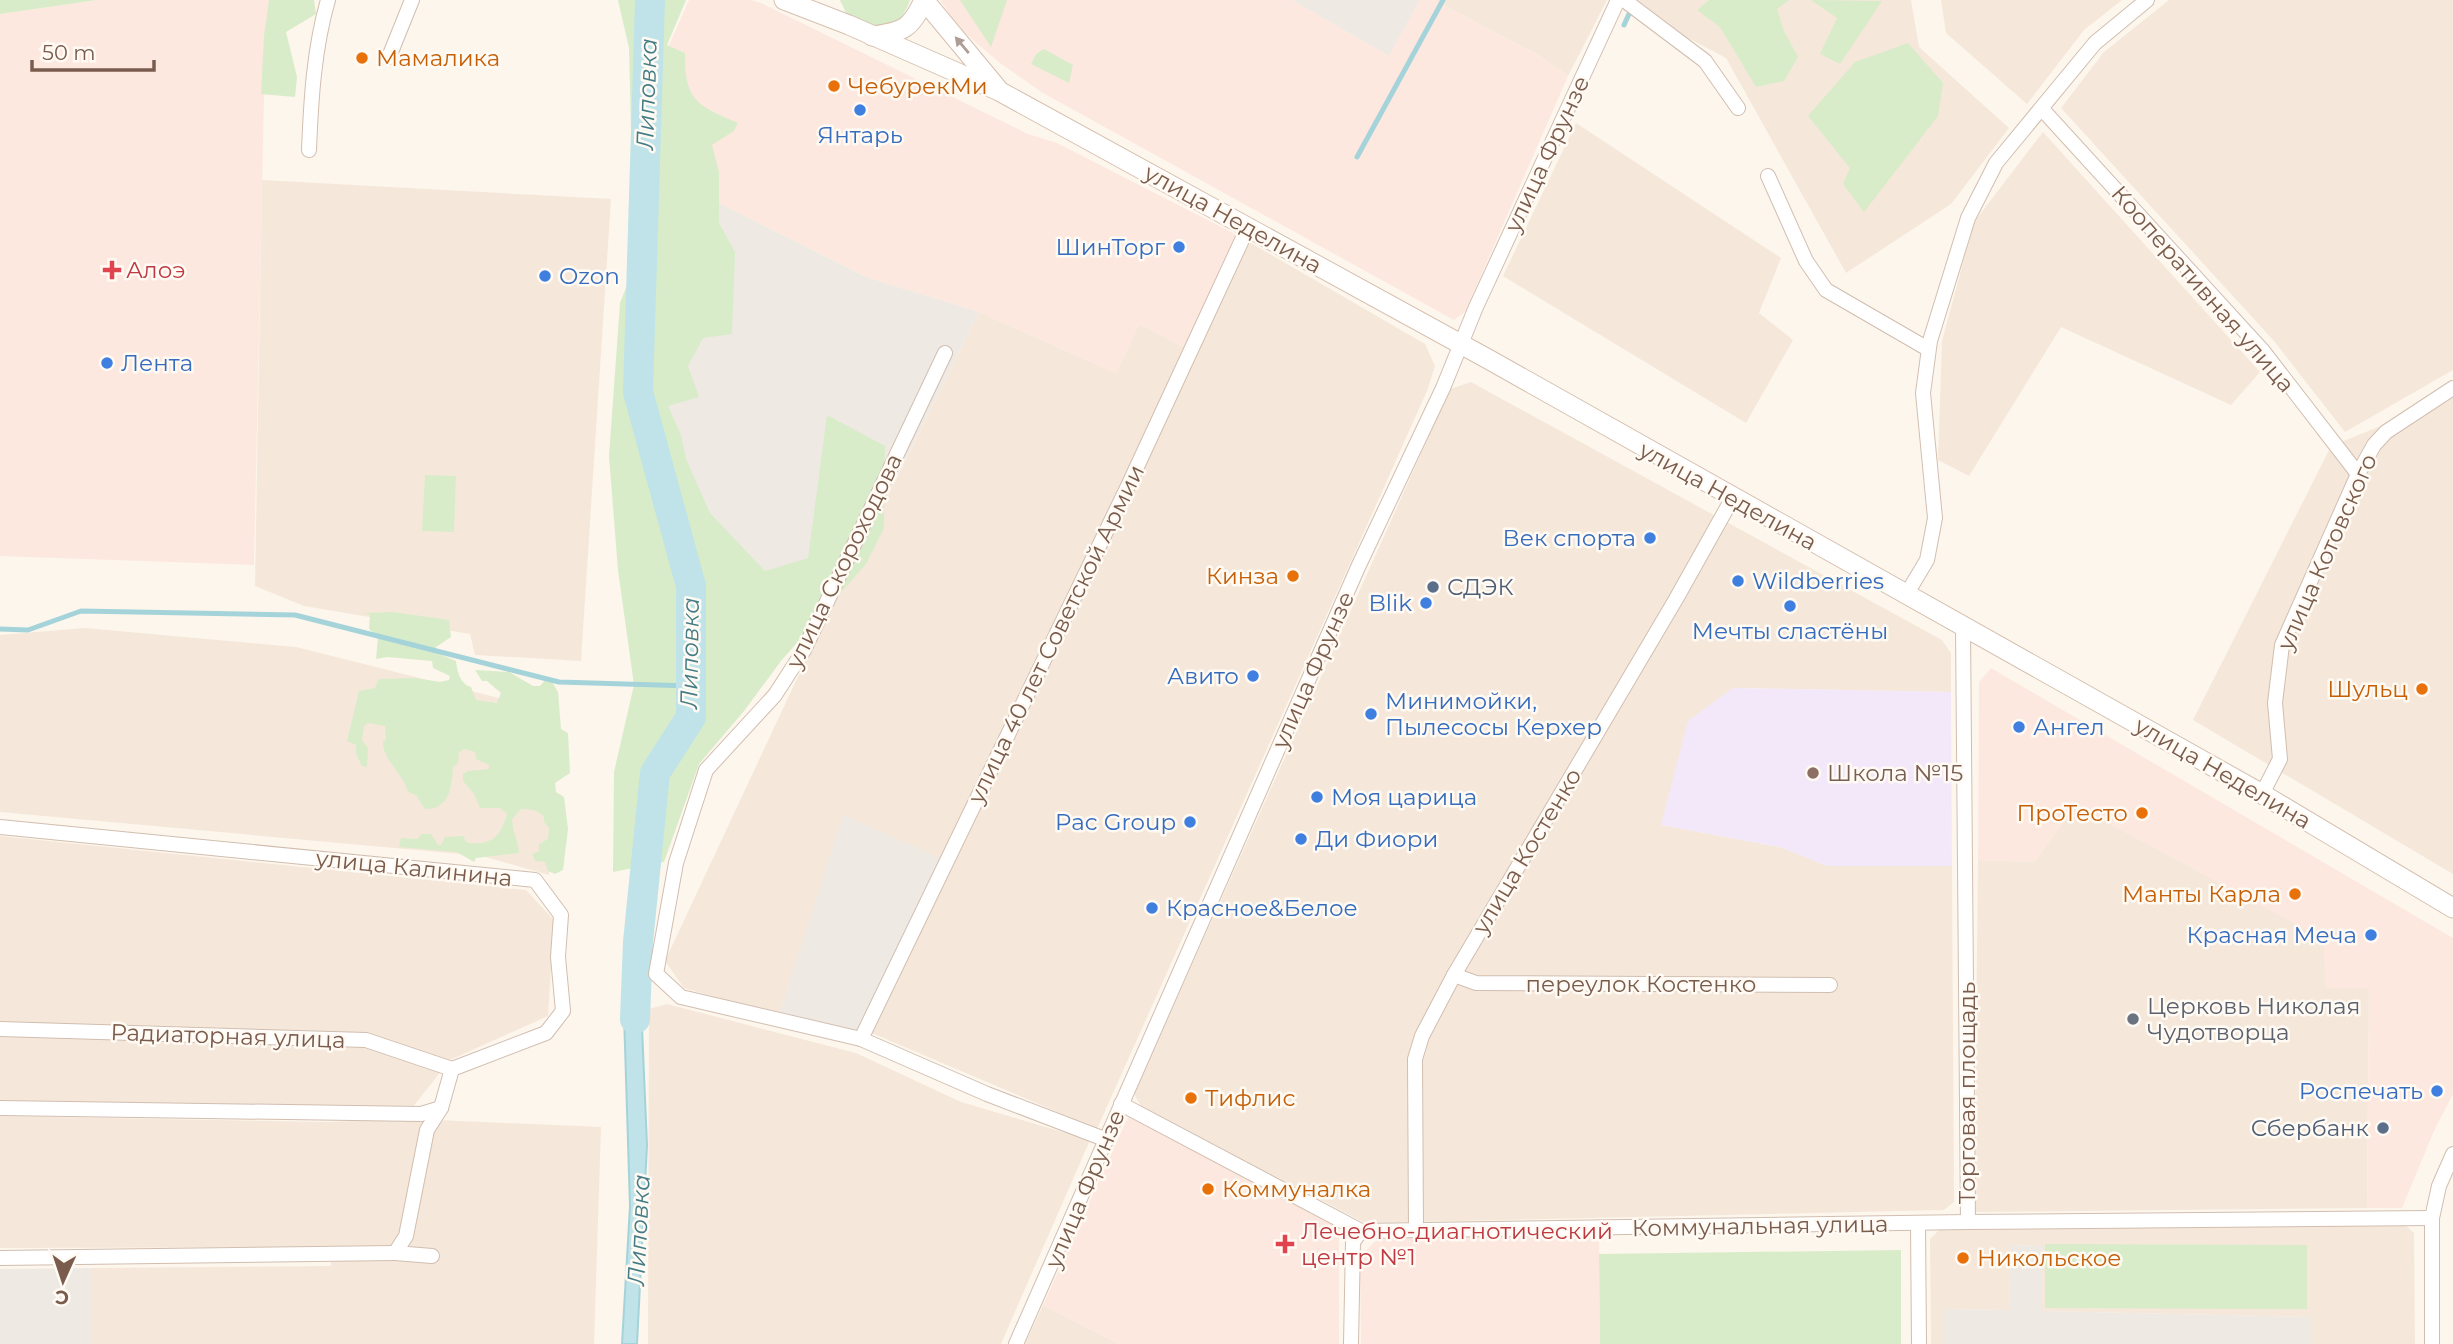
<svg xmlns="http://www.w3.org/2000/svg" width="2453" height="1344" viewBox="0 0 2453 1344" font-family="Montserrat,sans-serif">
	<rect width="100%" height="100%" fill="#fdf6ec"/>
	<!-- residential -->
	<g fill="#f5e8da">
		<path d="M1434,0h173l-39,76 -30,-21z"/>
		<path d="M1634,0h277l8,47 90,81 -58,76 -105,69 -120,-215 -95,-50z"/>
		<path d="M1941,0h181l-38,30 -57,74 -81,-71z"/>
		<path d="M2169,0h284v370l-108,62 -71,-91 -213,-233 43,-56z"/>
		<path d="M1576,123l205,135 -22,55 34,27 -47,83 -243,-147z"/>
		<path d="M2043,132l217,240 -29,33 -170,-78 -92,149 -31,-16 4,-119 32,-119z"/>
		<path d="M262,180l349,19 -30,462 -106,-6 -5,-21 -166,-28 -49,-20z"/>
		<path d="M1239,236l186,108 10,22 -8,25 -330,738 -223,-95 -14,-3 -16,-216 -64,197 -51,-11 -45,-13 -19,-27 129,-276 185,-373 137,61 23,-49 44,22z"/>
		<path d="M1471,382l471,258 9,13v39l-218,-4 -72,137 119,22 47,19h125l2,336 -10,8 -579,13 -224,-117 -7,-12 316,-705z"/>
		<path d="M2453,397v477l-260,-154 138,-274z"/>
		<path d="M85,628l211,19 227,57 28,23 -2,148 -67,-19 -482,-44v-177z"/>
		<path d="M2075,805l250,134 44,48 -2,221 -393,4 4,-352 56,2z"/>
		<path d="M0,836l526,54 28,30 -6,96 -98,44 -38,48 -412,-5z"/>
		<path d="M667,1004l189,49 105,49 129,38 -89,204h-353l1,-335z"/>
		<path d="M0,1116l329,6 83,-3 189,8 -7,217h-502v-76l239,-2v-19l-331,1z"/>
		<path d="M2405,1225l9,8 1,111h-104l-1,-27 -269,-6 2,-65 -32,-1 -2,65 -64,-1 -1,35h-13l-1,-105 10,-10z"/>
		<path d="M1043,1305l76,39h-94z"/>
	</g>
	<!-- commercial -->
	<g fill="#fde8e0">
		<path d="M97,0h174l-7,98 -10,467 -254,-9v-542z"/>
		<path d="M689,0h62l10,3 267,131 29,9 182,93 -56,111 -44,-23 -23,49 -137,-61 -113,-35 -163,-82 -37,-143z"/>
		<path d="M940,0h352l97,56 31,-56h14l104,55 30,21 -103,236 -11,8 -411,-227 -43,-30 -40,-34z"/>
		<path d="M1991,668l462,270v156l-19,37 -32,77h-35l2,-220h-44l-1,-49 -249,-134 -41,57 -56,-2 1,-178z"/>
		<path d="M1136,1116l198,107 5,6v115h-220l-76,-39 85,-188z"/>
		<path d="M1599,1235l1,109h-239l-1,-88 19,-18z"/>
	</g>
	<!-- industrial -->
	<g fill="#efe9e4">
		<path d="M1292,0h128l-31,56z"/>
		<path d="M703,195l163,82 113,35 -148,297 -135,-49 -40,-154z"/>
		<path d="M843,815l99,44 -82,172 -80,-19z"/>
		<path d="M2011,1245l32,1 -1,65 269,6v27h-367v-35l65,1z"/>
		<path d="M92,1268v76h-92v-75z"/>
	</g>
	<!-- education -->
	<path fill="#f3e8fa" d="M1733,688l218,4 1,174h-125l-47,-19 -119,-22 27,-104z"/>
	<!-- green -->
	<g fill="#d8ecc9">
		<path d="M0,0h97l-97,14z"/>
		<path d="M269,0h45l2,14 -30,18 11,45 -2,20 -34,-3 3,-58z"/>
		<path d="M618,0h68l-19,45 18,8c-1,48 13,53 53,70l-4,8 -22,14 7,27v51l16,29 -3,82 -29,4 -15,28 11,31 -31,9 13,29 5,24 24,54 55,58 43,-13 19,-143 58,31 -1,82 -18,36 -85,97 -37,50 -45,53 -35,98 -51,10 1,-100 20,-87 -16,-115 -9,-114 11,-153 38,-96 -5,-15 1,-54 -23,-9 -2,-81z"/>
		<path d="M840,0h70c-14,39 -34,28 -63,15z"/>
		<path d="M960,0h47l-16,47z"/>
		<path d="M1709,0h80l-12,9 7,22 14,26 -14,24 -28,6 -36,-60 -23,-17z"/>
		<path d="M1811,0l71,1 -42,63 -20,-10 17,-36z"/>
		<path d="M1908,43l35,40 -5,33 -74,96 -21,-28 7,-16 -42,-52 47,-54z"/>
		<path d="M1044,49l29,16 -4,18 -38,-19 5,-10z"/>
		<path d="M425,475l31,1 -2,56 -32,-1z"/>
		<path d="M393,612l56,8 2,17 -15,10 1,6 19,8c1,10 4,23 15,26l5,13 21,3 4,-10 -14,-12h-5l-7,-11 34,2 24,14h7l6,-7 5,1 7,12 3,37 7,4 2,40 -15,10 1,9 8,5 4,32 -5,41 -8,4 -7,-3 -3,-9 -10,-1 -3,-7 7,-3v-7l9,-5 1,-11 -5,-6v-6l-10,-6 -13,-1 -9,10c1,15 6,21 7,34l-43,5 -2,4 -17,-10 -58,-5 2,-9 16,1 5,-5h9l7,11h3l4,-8 18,-1 4,7c25,2 33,-5 40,-29l-7,-6h-20l-6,-14 -11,-13v-7l5,-3 21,-2v-4l-13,-6 -1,-7 -11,-3 -5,3 -1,11 -5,4c-1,18 -3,43 -28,42l-9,-14 -8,-3c-6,-21 -26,-32 -25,-51l3,-1 -1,-14 -17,-3 -4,3 -2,14 6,8 -1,19 -5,-1 -6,-12v-9l-9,-4 12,-50 16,-3 4,-9 36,-1 25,4 9,-2 1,-4 -17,-8 -1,-7 -45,-4 -11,2 2,-22 -9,-8 1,-14 -6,-2z"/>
		<path d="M2045,1244l262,1v64l-262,-1z"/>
		<path d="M1901,1250v94h-301l-1,-90z"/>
	</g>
	<!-- water -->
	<path fill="#bfe3e8" stroke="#a5d3da" stroke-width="2" d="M640,980l7,165 -10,199h-15l8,-138 -7,-224z"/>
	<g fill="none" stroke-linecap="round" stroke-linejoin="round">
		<!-- stream -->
		<g stroke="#a5d3da" stroke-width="5">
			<path d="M1624,25l5,-11"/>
			<path d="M1357,157l86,-157"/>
			<path d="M0,629l28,1 53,-19 214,4 264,67 132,4"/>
		</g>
		<!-- river -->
		<path stroke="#bfe3e8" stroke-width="30" d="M635,1019l3,-77 17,-169 36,-56v-131l-53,-194 12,-392"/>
		<!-- street casing -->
		<g stroke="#d1beb0" stroke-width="16">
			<g id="street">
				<path d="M1624,0l81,61 33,47"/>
				<path d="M389,57l23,-57"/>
				<path d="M2042,109l221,242 95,123"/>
				<path d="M309,150c2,-50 5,-102 19,-150"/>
				<path d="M1768,176l38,85 20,29 102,59"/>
				<path d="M945,353l-141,297 -29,45 -69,75 -30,93 -20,111 25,23 180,42 126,55 120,46"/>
				<path d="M1906,595l21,-35 8,-42 -12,-125 7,-52 38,-123 28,-55 99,-120 52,-43"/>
				<path d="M1963,627l5,595 464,-4"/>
				<path d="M2262,794l18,-35 -5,-56 7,-58 76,-171 16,-29 12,-13 67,-44"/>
				<path d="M0,827l535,53 26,35 -3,42 5,54 -17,22 -94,36 -11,39 -14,22 -21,106 -11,17 37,3"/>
				<path d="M1454,975l22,8 354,2"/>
				<path d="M0,1029l366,11 86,29"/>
				<path d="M861,1039l267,-553 120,-259"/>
				<path d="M1121,1104l240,127 607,-9"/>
				<path d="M0,1108l421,6 20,-6"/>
				<path d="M1918,1224l1,120"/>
				<path d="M1416,1230l-1,-171 7,-23 32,-61 222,-376 56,-100"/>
				<path d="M0,1258l395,-5"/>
				<path d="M1016,1344l343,-779 84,-177 33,-81 142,-307"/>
				<path d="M1351,1344l2,-102 8,-11"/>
				<path d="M2432,1344v-126l7,-32 14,-32"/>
			</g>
		</g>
		<!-- secondary casing -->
		<g stroke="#d6c0b0" stroke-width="21">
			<g id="secondary">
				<path d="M784,0l65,25 150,66 489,268 774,435 191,114"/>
				<path d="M872,36c31,-4 39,-7 52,-36l73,88"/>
			</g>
		</g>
		<!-- street -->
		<use href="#street" stroke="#fff" stroke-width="14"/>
		<!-- secondary -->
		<use href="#secondary" stroke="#fff" stroke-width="19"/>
	</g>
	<!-- one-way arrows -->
	<defs><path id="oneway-solid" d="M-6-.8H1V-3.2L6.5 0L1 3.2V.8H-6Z" transform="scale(1.75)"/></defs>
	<use fill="#af9d94" href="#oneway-solid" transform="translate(962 45) rotate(-130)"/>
	<!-- markers -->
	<g fill="#e8710a" stroke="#fffaf3" stroke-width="2.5">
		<circle cx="362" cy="58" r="7"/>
		<circle cx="834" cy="86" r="7"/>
		<circle cx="1293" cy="576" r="7"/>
		<circle cx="2422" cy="689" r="7"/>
		<circle cx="2142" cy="813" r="7"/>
		<circle cx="2295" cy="894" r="7"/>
		<circle cx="1191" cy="1098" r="7"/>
		<circle cx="1208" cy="1189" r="7"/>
		<circle cx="1963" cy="1258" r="7"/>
	</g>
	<g fill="#3f7fe0" stroke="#fffaf3" stroke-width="2.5">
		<circle cx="860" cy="110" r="7"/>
		<circle cx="1179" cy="247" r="7"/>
		<circle cx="545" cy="276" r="7"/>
		<circle cx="107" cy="363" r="7"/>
		<circle cx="1650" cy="538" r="7"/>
		<circle cx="1738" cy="581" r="7"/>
		<circle cx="1426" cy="603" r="7"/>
		<circle cx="1790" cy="606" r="7"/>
		<circle cx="1253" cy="676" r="7"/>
		<circle cx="1371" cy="714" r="7"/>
		<circle cx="2019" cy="727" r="7"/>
		<circle cx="1317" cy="797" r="7"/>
		<circle cx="1190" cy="822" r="7"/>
		<circle cx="1301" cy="839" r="7"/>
		<circle cx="1152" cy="908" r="7"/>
		<circle cx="2371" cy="935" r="7"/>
		<circle cx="2437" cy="1091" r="7"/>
	</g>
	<g fill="#e0444e" stroke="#fffaf3" stroke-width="2.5">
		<path d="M108.5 259.5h7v7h7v7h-7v7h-7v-7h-7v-7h7z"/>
		<path d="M1281.5 1233.5h7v7h7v7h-7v7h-7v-7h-7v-7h7z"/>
	</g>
	<g fill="#5c6f8a" stroke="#fffaf3" stroke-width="2.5">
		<circle cx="1433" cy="587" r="7"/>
		<circle cx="2383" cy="1128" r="7"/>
	</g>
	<circle fill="#8d6e63" stroke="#fffaf3" stroke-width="2.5" cx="1813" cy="773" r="7"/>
	<circle fill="#6b7280" stroke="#fffaf3" stroke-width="2.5" cx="2133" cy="1019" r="7"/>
	<g text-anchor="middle" stroke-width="5" stroke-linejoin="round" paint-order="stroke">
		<!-- food labels -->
		<g font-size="23" fill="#c56008" stroke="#fffaf3" text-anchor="start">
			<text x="376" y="66">Мамалика</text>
			<text x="848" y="94">ЧебурекМи</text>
			<text x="1279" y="584" text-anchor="end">Кинза</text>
			<text x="2408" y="697" text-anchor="end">Шульц</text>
			<text x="2128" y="821" text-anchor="end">ПроТесто</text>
			<text x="2281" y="902" text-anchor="end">Манты Карла</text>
			<text x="1205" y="1106">Тифлис</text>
			<text x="1222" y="1197">Коммуналка</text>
			<text x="1977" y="1266">Никольское</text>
		</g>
		<!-- shop labels -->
		<g font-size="23" fill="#366cbe" stroke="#fffaf3" text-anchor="start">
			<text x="860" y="143" text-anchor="middle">Янтарь</text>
			<text x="1165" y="255" text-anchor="end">ШинТорг</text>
			<text x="559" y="284">Ozon</text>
			<text x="121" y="371">Лента</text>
			<text x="1636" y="546" text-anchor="end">Век спорта</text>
			<text x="1752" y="589">Wildberries</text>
			<text x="1412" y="611" text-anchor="end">Blik</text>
			<text x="1790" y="639" text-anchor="middle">Мечты сластёны</text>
			<text x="1239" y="684" text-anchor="end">Авито</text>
			<text x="1385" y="709">Минимойки,<tspan x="1385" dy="26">Пылесосы Керхер</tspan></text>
			<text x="2033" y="735">Ангел</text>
			<text x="1331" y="805">Моя царица</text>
			<text x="1176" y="830" text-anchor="end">Pac Group</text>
			<text x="1315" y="847">Ди Фиори</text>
			<text x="1166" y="916">Красное&amp;Белое</text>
			<text x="2357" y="943" text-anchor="end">Красная Меча</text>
			<text x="2423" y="1099" text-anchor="end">Роспечать</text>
		</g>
		<!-- street labels -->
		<g font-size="23" fill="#7a5c4d" stroke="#fffaf3">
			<text transform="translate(1547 154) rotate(-65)" y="8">улица Фрунзе</text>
			<text transform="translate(1233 219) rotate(29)" y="8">улица Неделина</text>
			<text transform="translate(2203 289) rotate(49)" y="8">Кооперативная улица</text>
			<text transform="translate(1728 496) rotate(29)" y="8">улица Неделина</text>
			<text transform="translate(2327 552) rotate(-66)" y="8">улица Котовского</text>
			<text transform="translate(844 561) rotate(-64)" y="8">улица Скороходова</text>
			<text transform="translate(1056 634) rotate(-64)" y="8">улица 40 лет Советской Армии</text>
			<text transform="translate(1313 670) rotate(-66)" y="8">улица Фрунзе</text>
			<text transform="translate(2223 773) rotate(30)" y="8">улица Неделина</text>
			<text transform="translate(1527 851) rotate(-59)" y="8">улица Костенко</text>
			<text transform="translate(414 868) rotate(6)" y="8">улица Калинина</text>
			<text x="1641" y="992">переулок Костенко</text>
			<text transform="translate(228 1036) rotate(2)" y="8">Радиаторная улица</text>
			<text transform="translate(1967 1093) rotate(-90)" y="8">Торговая площадь</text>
			<text transform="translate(1085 1189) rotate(-67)" y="8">улица Фрунзе</text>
			<text transform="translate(1760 1226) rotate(-1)" y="8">Коммунальная улица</text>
		</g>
		<!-- health labels -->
		<g font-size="23" fill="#be3a42" stroke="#fffaf3" text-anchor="start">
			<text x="126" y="278">Алоэ</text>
			<text x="1301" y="1239">Лечебно-диагнотический<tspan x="1301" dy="26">центр №1</tspan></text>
		</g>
		<!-- service labels -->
		<g font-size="23" fill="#4e5e75" stroke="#fffaf3" text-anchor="start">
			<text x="1447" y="595">СДЭК</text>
			<text x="2369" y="1136" text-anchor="end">Сбербанк</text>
		</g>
		<!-- education labels -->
		<g font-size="23" fill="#785e54" stroke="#fffaf3" text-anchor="start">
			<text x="1827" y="781">Школа №15</text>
		</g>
		<!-- worship labels -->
		<g font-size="23" fill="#5b616d" stroke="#fffaf3" text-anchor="start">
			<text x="2147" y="1014">Церковь Николая<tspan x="2147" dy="26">Чудотворца</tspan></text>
		</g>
		<!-- water labels -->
		<g font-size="24" font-style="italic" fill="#437c86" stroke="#fffaf3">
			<text transform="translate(647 94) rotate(-88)" y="8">Липовка</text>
			<text transform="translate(690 653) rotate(-89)" y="8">Липовка</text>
			<text transform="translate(639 1230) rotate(-87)" y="8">Липовка</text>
		</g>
	</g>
	<!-- north arrow -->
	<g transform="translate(63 1281) rotate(183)" stroke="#fffaf3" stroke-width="5" paint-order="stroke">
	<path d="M0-5L12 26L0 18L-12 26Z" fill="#7a5c4d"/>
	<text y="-10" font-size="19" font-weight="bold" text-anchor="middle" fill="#7a5c4d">С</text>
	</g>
	<!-- scale -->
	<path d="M32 60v10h122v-10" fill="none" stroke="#7a5c4d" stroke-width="3.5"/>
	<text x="42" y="60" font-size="21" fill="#7a5c4d" stroke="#fffaf3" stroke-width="5" paint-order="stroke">50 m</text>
</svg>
